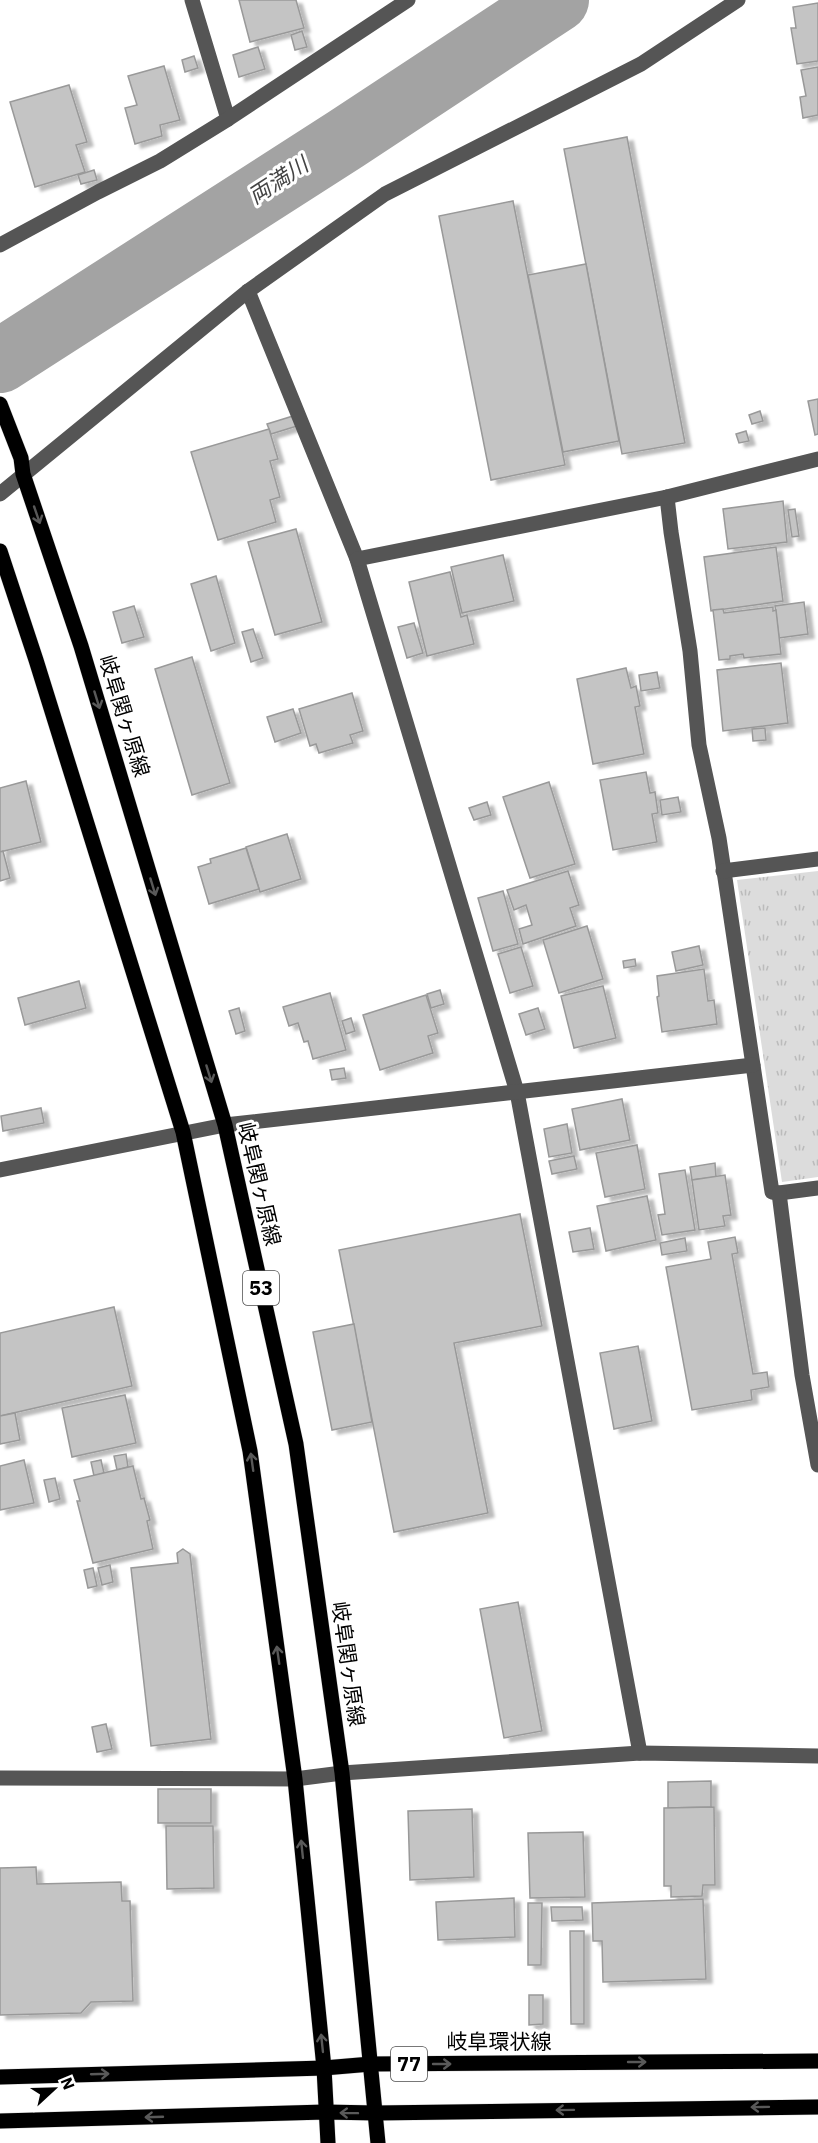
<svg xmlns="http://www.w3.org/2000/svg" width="818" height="2143" viewBox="0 0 818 2143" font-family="'IBM Plex Sans','Noto Sans JP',sans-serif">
	<defs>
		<pattern id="park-tufts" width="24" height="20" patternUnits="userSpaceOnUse" patternTransform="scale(1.5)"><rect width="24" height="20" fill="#dcdcdc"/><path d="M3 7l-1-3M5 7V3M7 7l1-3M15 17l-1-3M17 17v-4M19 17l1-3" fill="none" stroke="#bbb"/></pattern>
		<filter id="shadow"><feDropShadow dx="6" dy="4" stdDeviation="1.5" flood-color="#0004"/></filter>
	</defs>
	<rect width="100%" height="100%" fill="#fff"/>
	<!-- park -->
	<path fill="url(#park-tufts)" d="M818,871v306l-36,5 -45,-302z"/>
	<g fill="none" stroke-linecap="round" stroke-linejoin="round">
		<!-- river -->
		<path stroke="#a3a3a3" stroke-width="64" d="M0,361l346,-222 211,-139"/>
	</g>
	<!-- building -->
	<g fill="#c4c4c4" stroke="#999" stroke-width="1.5" filter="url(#shadow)">
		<path d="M239,0h57l8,28 -54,14z"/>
		<path d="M818,3v58l-21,3 -6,-36h5l-3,-21z"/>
		<path d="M302,31l5,16 -12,3 -4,-15z"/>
		<path d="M258,47l7,22 -26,8 -6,-22z"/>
		<path d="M194,56l4,12 -13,4 -3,-12z"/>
		<path d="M164,66l16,54 -20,5 2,11 -27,8 -10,-36 12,-3 -9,-29z"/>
		<path d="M818,67v48l-15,3 -3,-21 6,-1 -5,-26z"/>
		<path d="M69,85l18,57 -11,3 9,27 -50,15 -25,-85z"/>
		<path d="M627,137l58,306 -63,11 -58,-305z"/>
		<path d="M94,170l3,10 -16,4 -3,-9z"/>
		<path d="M513,201l52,264 -74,15 -52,-264z"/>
		<path d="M586,264l33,177 -56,11 -35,-177z"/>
		<path d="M818,399v35l-3,1 -7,-34z"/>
		<path d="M760,411l3,10 -11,3 -3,-9z"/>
		<path d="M293,416l4,10 -26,8 -4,-10z"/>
		<path d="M269,429l9,30 -8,2 10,36 -10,3 6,22 -58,18 -27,-88z"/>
		<path d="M746,431l3,10 -10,2 -3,-9z"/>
		<path d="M783,501l4,41 -59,7 -5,-40z"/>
		<path d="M795,509l4,27 -7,1 -4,-27z"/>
		<path d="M296,529l26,93 -47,13 -27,-93z"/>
		<path d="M776,547l7,54 -72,10 -7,-54z"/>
		<path d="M503,555l11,46 -52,12 -11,-46z"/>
		<path d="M450,572l11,45 6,-2 7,29 -47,12 -18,-74z"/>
		<path d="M216,576l19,67 -24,8 -20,-67z"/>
		<path d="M804,602l4,32 -29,4 -4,-32z"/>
		<path d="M134,606l10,31 -22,6 -9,-31z"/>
		<path d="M773,607v4l3,-1 5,44 -37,4 -1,-4 -13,2v3l-11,1 -6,-50 10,-1 1,4z"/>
		<path d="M414,623l9,30 -16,5 -9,-31z"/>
		<path d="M253,629l10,29 -12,4 -9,-30z"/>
		<path d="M192,657l38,126 -38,12 -37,-126z"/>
		<path d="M781,663l7,60 -65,8 -6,-61z"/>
		<path d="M626,668l5,20 5,-2 4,20 -5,1 9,47 -51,10 -16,-85z"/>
		<path d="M657,672l3,16 -19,3 -2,-16z"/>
		<path d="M352,693l11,38 -13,4 3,8 -34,10 -3,-9 -6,2 -11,-37z"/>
		<path d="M293,709l8,24 -26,9 -8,-25z"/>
		<path d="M765,728l1,12 -13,1 -1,-12z"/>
		<path d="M646,772l4,21 5,-1 3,21 -6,1 5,28 -44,8 -13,-70z"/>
		<path d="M26,781l15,61 -41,10v-64z"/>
		<path d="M549,782l26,82 -45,14 -27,-81z"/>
		<path d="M678,797l3,15 -19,3 -2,-15z"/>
		<path d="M487,802l4,13 -17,5 -5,-12z"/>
		<path d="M287,834l14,45 -41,13 -14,-45z"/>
		<path d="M246,848l13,41 -50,15 -11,-37 13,-4 -1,-4z"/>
		<path d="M3,851l7,27 -10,3v-29z"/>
		<path d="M568,871l11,34 -9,3 6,18 -53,18 -4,-15 13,-4 -6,-20 -12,5 -7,-20z"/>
		<path d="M503,891l15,53 -25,7 -15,-53z"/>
		<path d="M587,926l16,53 -44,14 -16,-53z"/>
		<path d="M699,946l4,19 -27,6 -4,-19z"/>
		<path d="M521,947l12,39 -23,7 -12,-39z"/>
		<path d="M635,959l1,7 -12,2 -1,-7z"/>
		<path d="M704,969l4,32 6,-1 3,24 -55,8 -5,-35 2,-1 -2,-20z"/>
		<path d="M79,981l7,27 -61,17 -7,-27z"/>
		<path d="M603,986l13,52 -42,10 -13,-52z"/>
		<path d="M440,990l4,14 -13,4 -4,-14z"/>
		<path d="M330,993l16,57 -33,9 -5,-18 -4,1 -6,-19 -9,3 -6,-19z"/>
		<path d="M426,995l12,38 -10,3 5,17 -53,17 -17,-55z"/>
		<path d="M239,1008l6,23 -9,3 -7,-23z"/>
		<path d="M538,1008l7,21 -19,6 -7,-21z"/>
		<path d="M351,1018l4,13 -9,3 -4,-13z"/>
		<path d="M344,1068l2,10 -14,2 -2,-10z"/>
		<path d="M622,1099l8,41 -50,10 -8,-41z"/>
		<path d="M41,1108l3,15 -41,8 -2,-15z"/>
		<path d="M567,1124l5,29 -23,4 -5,-28z"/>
		<path d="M637,1145l8,44 -40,8 -9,-44z"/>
		<path d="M574,1156l3,13 -25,5 -3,-13z"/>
		<path d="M715,1163l1,14 -24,3 -2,-13z"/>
		<path d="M685,1170l10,60 -33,5 -4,-20 7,-1 -6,-40z"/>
		<path d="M725,1175l6,40 -8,1 2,10 -26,4 -7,-50z"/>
		<path d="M647,1196l9,44 -50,11 -9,-45z"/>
		<path d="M520,1214l22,112 -88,17 34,170 -94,19 -55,-282z"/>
		<path d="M590,1228l4,21 -21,3 -4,-20z"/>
		<path d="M735,1237l3,16 -6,1 21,120 14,-2 2,15 -18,3 1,10 -60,10 -26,-143 45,-8 -3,-17z"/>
		<path d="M685,1238l2,13 -25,4 -2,-12z"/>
		<path d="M114,1307l18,79 -132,30v-83z"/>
		<path d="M354,1324l18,98 -40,8 -19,-98z"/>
		<path d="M638,1346l14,75 -38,8 -14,-76z"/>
		<path d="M125,1395l11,48 -64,14 -10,-49z"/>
		<path d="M15,1413l5,27 -20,4v-28z"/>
		<path d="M126,1454l2,13 -11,3 -3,-14z"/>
		<path d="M24,1460l10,43 -34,7v-44z"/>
		<path d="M101,1460l3,13 -10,3 -3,-14z"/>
		<path d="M133,1466l8,33 3,-1 6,22 -3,1 6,28 -60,14 -16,-62h3l-6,-21z"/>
		<path d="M55,1478l5,21 -11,3 -5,-22z"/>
		<path d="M183,1549l7,5 21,185 -60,7 -20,-178 47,-5 -1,-10z"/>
		<path d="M110,1565l3,17 -11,3 -4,-17z"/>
		<path d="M93,1568l4,18 -9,2 -4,-18z"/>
		<path d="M518,1602l24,129 -38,7 -24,-129z"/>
		<path d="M106,1724l6,25 -15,3 -5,-25z"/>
		<path d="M711,1781v26l-43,1v-26z"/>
		<rect x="158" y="1789" width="53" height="34"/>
		<path d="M714,1807l1,78h-12l-1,11 -31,1v-11h-7v-78z"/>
		<path d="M472,1809l2,68 -64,3 -2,-69z"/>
		<path d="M166,1826h47l1,62 -47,1z"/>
		<path d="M583,1832l2,65 -55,1 -2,-65z"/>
		<path d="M36,1867l1,17 84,-2 1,19h8l3,100 -42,1 -10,11 -81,2v-147z"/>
		<path d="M514,1898l1,39 -77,3 -2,-38z"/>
		<path d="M703,1899l3,80 -103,3 -1,-41h-9l-1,-38z"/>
		<path d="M528,1903h14l-1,62h-13z"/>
		<path d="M551,1907h31l1,13 -31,1z"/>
		<path d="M570,1931h14v93h-13z"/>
		<path d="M529,1995h14v29l-14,1z"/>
	</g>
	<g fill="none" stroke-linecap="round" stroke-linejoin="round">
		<!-- major casing -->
		<g stroke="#dbdbdb" stroke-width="16">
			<g id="major">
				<path d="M0,404l21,54 2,16 58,172 144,479 71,319 46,329 36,370"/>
				<path d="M0,551l36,109 147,472 67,319 45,328 29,289 4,75"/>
				<path d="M0,2077l324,-9 47,-4 447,-3"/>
				<path d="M0,2121l325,-9 51,1 442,-6"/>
			</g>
		</g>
		<!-- minor -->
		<g stroke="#555" stroke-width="15">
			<path d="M192,0l36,119"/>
			<path d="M0,245l98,-53 62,-31 68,-42 180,-119"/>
			<path d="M248,291l109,268 160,533 123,661"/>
			<path d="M0,494l248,-203 137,-97 256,-130 97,-64"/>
			<path d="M667,497l4,35 19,119 9,94 20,93 53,354 7,1 39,-5"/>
			<path d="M357,559l310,-62 151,-38"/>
			<path d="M723,871l95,-12"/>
			<path d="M0,1170l225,-45 528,-60"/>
			<path d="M779,1193l23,182 16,90"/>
			<path d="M0,1778l295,1 47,-6 298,-20 178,3"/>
		</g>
		<!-- major -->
		<use href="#major" stroke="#000" stroke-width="15"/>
	</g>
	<!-- one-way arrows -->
	<defs><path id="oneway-shaft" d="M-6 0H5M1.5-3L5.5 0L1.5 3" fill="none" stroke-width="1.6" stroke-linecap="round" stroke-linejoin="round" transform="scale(1.5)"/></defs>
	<g stroke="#595959">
		<use href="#oneway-shaft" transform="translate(37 515) rotate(71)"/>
		<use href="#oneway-shaft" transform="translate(97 700) rotate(73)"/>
		<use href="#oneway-shaft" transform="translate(153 887) rotate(73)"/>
		<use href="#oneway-shaft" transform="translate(209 1074) rotate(73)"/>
		<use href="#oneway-shaft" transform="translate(252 1462) rotate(-98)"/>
		<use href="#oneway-shaft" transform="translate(278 1655) rotate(-98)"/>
		<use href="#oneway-shaft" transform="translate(302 1849) rotate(-96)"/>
		<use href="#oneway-shaft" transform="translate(322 2043) rotate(-96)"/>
		<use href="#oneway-shaft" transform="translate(637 2062)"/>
		<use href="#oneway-shaft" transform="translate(442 2064)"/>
		<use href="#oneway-shaft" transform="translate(100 2074) rotate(-2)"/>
		<use href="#oneway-shaft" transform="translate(760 2107) rotate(179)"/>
		<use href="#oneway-shaft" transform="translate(565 2110) rotate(179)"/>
		<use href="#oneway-shaft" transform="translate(349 2113) rotate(-179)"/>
		<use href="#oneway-shaft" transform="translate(154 2117) rotate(178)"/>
	</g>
	<g text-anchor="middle" stroke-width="6" stroke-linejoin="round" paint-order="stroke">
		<!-- shield labels -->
		<g fill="#fff" stroke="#4c4c4c" stroke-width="1.5">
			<rect x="243" y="1271" width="36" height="34" rx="4.5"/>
			<rect x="391" y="2047" width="36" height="34" rx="4.5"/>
		</g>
		<g font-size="20" font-weight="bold" fill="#000">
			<text x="261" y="1295">53</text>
			<text x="409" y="2071">77</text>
		</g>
		<!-- street labels -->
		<g font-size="21" fill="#000" stroke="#fff">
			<text transform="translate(124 716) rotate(73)" y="7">岐阜関ヶ原線</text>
			<text transform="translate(259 1184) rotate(77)" y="7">岐阜関ヶ原線</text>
			<text transform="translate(348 1664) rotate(82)" y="7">岐阜関ヶ原線</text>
			<text x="499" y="2049">岐阜環状線</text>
		</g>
		<!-- water labels -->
		<g font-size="22" font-style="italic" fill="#444" stroke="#fff">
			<text transform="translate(278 180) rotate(-33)" y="8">両満川</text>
		</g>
	</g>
	<!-- north arrow -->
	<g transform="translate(54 2089) rotate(68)" stroke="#ffffff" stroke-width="4.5" paint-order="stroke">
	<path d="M0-4.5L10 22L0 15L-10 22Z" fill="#000000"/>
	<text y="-9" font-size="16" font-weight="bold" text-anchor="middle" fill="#000000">N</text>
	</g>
</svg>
